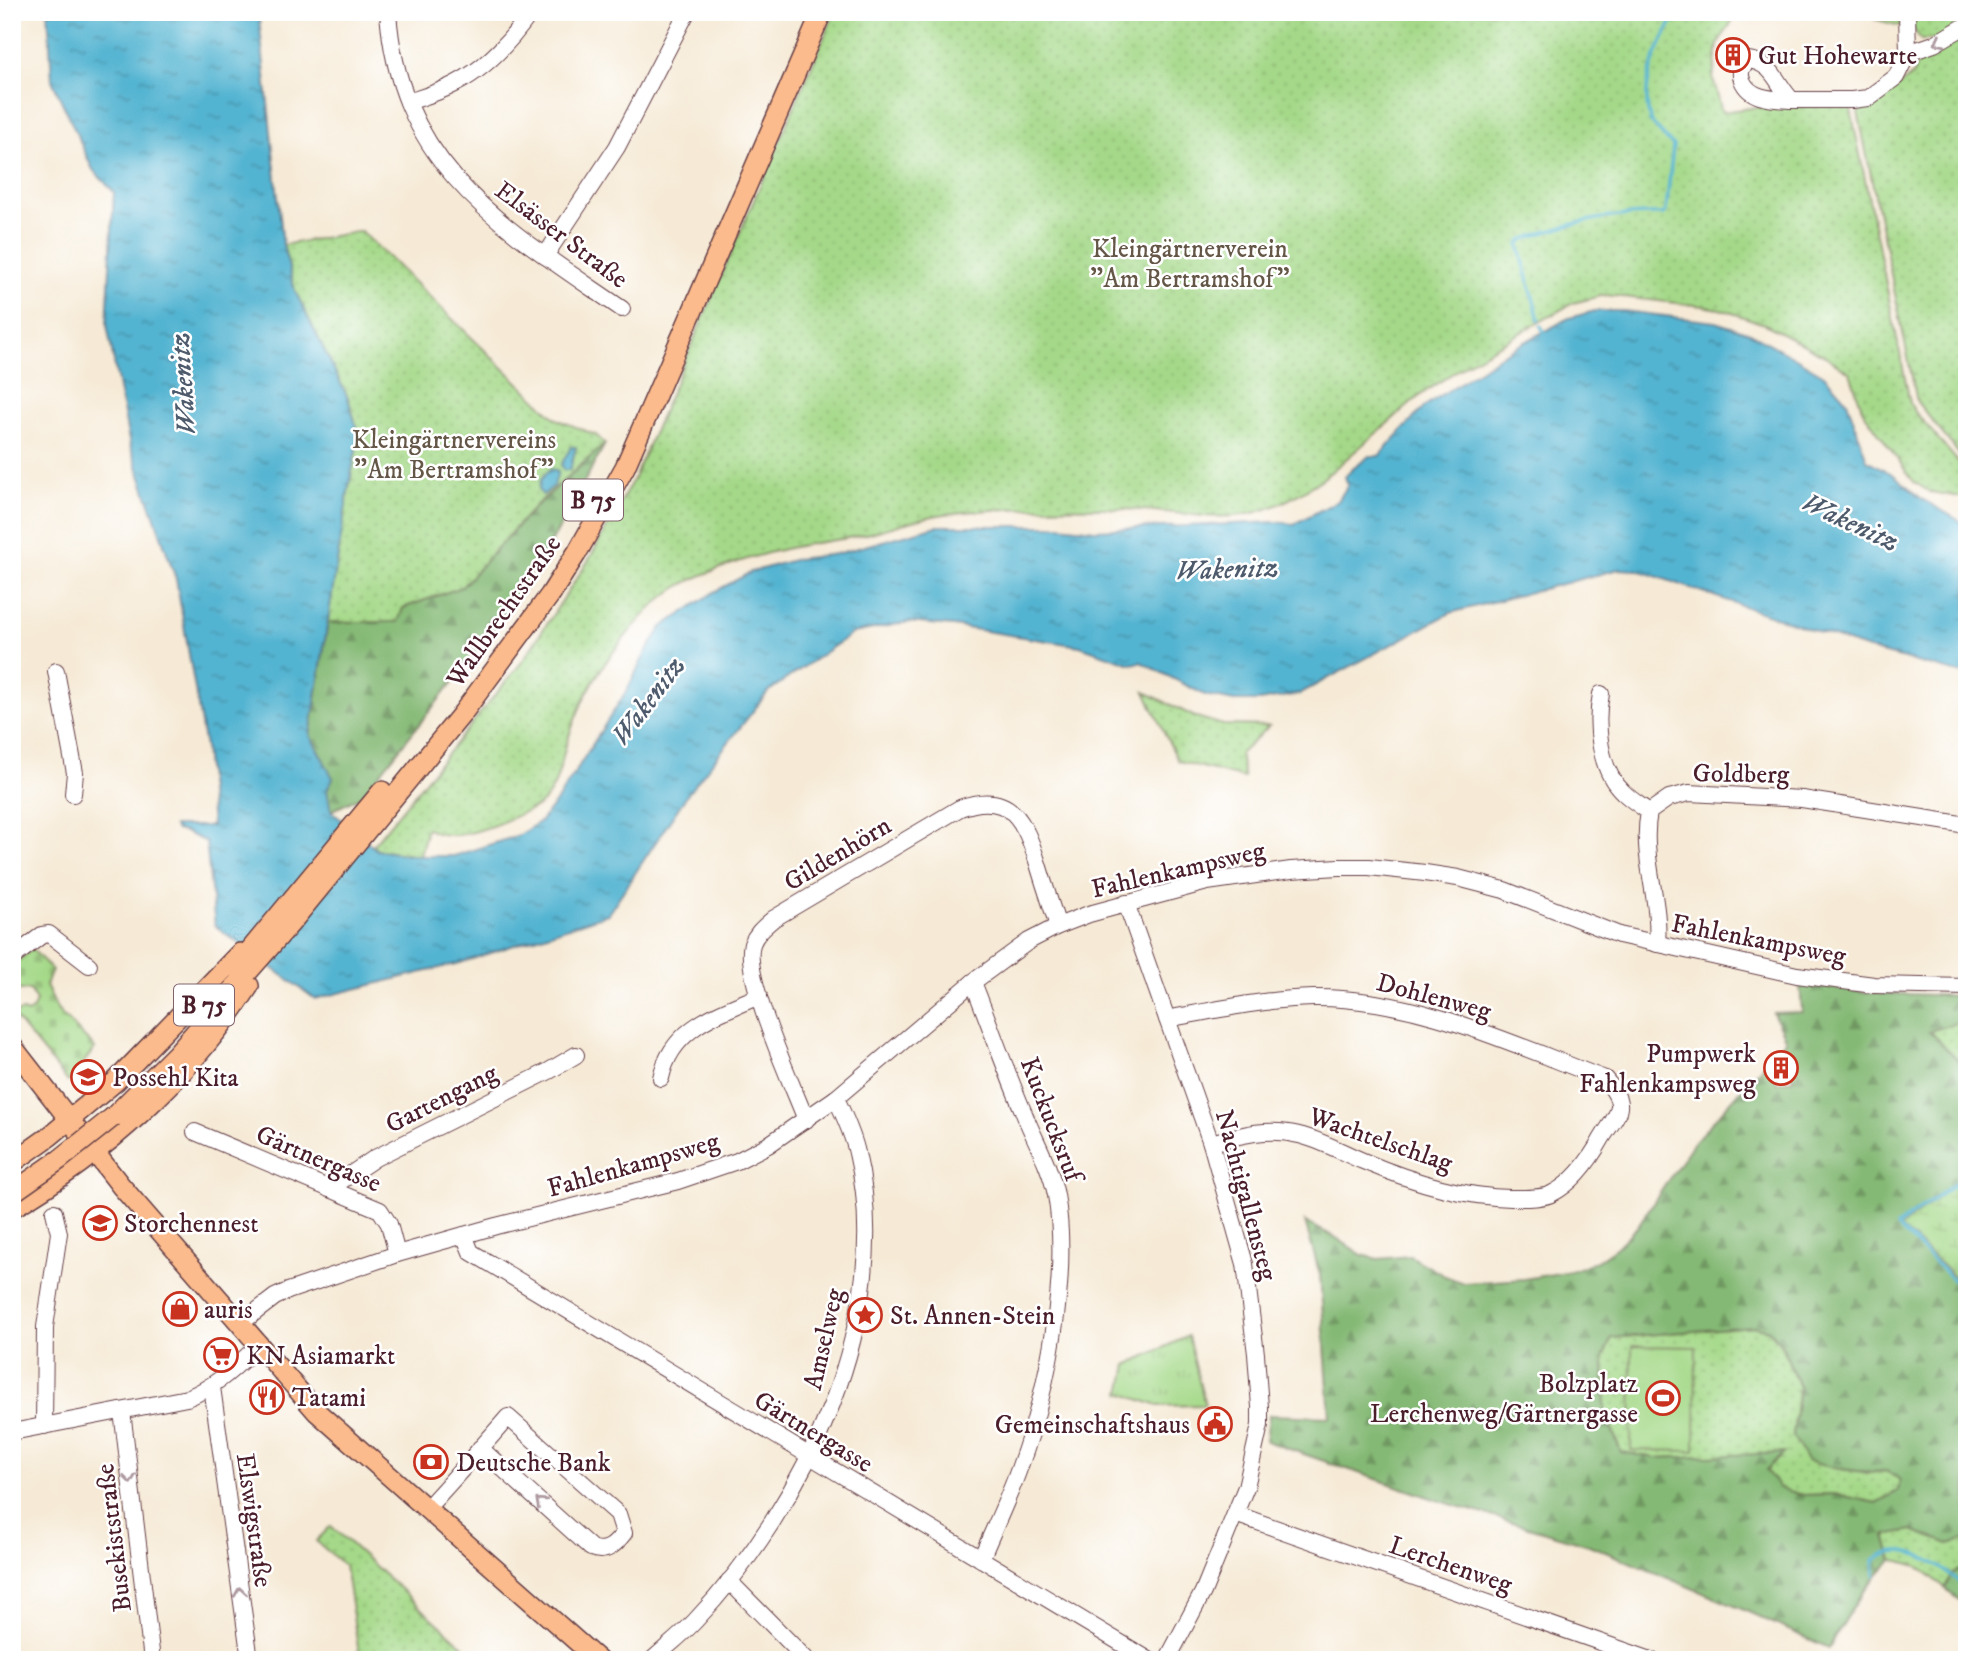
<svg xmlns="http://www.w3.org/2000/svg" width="1979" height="1672" viewBox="0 0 1979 1672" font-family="'IM FELL DW Pica',serif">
	<defs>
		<pattern id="grass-dots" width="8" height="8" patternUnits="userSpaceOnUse" patternTransform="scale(1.75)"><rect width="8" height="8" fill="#a5d989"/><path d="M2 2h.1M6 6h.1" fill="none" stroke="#90ba76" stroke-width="1.8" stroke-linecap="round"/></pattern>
		<pattern id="forest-firs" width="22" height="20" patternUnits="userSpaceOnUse" patternTransform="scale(1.75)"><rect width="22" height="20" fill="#84b975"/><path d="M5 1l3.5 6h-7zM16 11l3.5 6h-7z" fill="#6e9660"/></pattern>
		<pattern id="wetland-marsh" width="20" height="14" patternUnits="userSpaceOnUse" patternTransform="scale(1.75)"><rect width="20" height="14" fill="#a5d989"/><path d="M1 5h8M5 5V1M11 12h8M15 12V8" fill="none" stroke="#90ba76"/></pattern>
		<pattern id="cemetery-stones" width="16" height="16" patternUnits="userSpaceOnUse" patternTransform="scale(1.75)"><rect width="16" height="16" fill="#a5d989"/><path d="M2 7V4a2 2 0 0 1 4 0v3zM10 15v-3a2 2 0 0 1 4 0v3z" fill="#90ba76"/></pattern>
		<pattern id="park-tufts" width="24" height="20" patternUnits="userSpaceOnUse" patternTransform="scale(1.75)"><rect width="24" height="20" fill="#a5d989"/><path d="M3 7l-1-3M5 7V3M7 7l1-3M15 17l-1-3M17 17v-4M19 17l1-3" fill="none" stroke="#90ba76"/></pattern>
		<pattern id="water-ripples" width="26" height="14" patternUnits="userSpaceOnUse" patternTransform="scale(1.75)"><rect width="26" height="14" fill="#53b4d1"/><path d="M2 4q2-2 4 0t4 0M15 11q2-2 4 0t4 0" fill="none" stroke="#4792aa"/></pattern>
	</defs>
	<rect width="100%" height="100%" fill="#fff"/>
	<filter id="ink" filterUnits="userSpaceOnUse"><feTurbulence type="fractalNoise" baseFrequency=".0143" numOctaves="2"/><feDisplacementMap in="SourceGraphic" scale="14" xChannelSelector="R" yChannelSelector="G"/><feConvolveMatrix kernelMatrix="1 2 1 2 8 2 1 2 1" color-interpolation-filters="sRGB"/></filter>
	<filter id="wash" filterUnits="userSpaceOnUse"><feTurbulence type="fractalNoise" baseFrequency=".00686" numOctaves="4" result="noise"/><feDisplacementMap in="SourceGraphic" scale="28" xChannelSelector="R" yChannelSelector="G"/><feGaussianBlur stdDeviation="1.57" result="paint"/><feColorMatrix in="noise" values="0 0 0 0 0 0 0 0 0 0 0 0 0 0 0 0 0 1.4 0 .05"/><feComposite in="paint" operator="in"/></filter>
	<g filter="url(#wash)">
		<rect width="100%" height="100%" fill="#f6ead6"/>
		<!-- grass -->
		<g fill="url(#grass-dots)" stroke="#787c5a" stroke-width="2">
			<path d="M835,12h905l-3,1 -19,31 -5,34 9,34 44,-6 84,-1 60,298 5,9 52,60v26l-37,-6 -16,-10 -51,-71 -13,-38 -23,-16 -60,-32 -43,-15 -21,-4 -98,-11 -32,8 -104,59 -47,32 -97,83c-23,16 -49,32 -77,37 -35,7 -71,-2 -106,-4 -64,-4 -133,-3 -197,4 -30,4 -58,16 -88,22 -21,5 -42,6 -63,11 -31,6 -89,24 -116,40 -31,18 -73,72 -90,104 -9,17 -16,35 -22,54 -7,23 -8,46 -28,61 -27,12 -84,43 -111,22l-7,28 -43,-6 -5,-4 150,-184 68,-104 45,-82z"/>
			<path d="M1874,12h29l1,15 -30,-8z"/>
			<path d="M1911,12h56v8l-29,20h-17l-9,-13z"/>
			<path d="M1967,29v435l-50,-62 -59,-290 11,-7 7,-1 37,-29 4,-11z"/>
			<path d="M361,231l195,188 40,16 9,9 -70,62 -73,81 -59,21 -5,14h-70l6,-58 25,-129 -11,-37 -53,-107 -12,-46z"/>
			<path d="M1145,692l48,24 30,9 46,1 -29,28 4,24 -66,-17z"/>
			<path d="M1967,1020v49l-38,-38z"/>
			<path d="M1752,1326l17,4 12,13 18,44 -6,49 39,32 38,5 18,-2 12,9 -2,11 -22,12 -42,-9 -32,1 -23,-7 -14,-18 18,-16 -128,4 -34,-6 -16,-41 -1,-56 8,-17z"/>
			<path d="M331,1526l143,130 -4,4h-110l-15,-94 -29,-25z"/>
			<path d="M1912,1530l37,14 18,-5v27l-16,8 -6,15c-16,-16 -30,-27 -53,-29l-7,-25z"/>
		</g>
		<!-- forest -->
		<g fill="url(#forest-firs)" stroke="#676c50" stroke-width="2" fill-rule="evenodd">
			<path d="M605,444l-50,92 -71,107 -122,153 -31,15 -21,-76 18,-113h70l5,-14 59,-21 73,-80z"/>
			<path d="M1800,984l73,9 94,3v24l-38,11 38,38v106l-67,52 67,61v251l-18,5 -37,-14 -27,5 7,25c-28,25 -44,56 -63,88l-92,-41 -148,-62 -149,-44 -174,-60 3,-26 61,2 -10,-142 -15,-53 30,15 27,18 16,4 32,-3 35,20 19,7 60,-4 47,-8 26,-10 20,-14 20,-20 57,-85 92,-102 -13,-27 29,-1zM1788,1057l5,22 -16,4 -6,-21zM1752,1326l17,4 12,13 18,44 -6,49 14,25c27,8 53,13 81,10l12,9 -2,11 -22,12 -42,-9 -31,1 -24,-7 -13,-18 18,-17 -129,5 -34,-6 -16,-41 -1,-56 8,-17z"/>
			<path d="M1967,1566v48l-6,-12 -16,-13 6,-15z"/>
		</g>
		<!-- wetland -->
		<path fill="url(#wetland-marsh)" stroke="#787c5a" stroke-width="2" d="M1967,1175v113l-67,-61z"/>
		<!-- cemetery -->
		<path fill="url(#cemetery-stones)" stroke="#787c5a" stroke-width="2" d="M32,949l20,21 -6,16 12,25 37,37 -27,34 -56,-68v-4l3,3 7,-2 6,2 5,-4 3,-8 -6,-11h-14l-4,3v-27z"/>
		<!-- park -->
		<path fill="url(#park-tufts)" stroke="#787c5a" stroke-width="2" d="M1188,1336l17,69 -47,1 -37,-13 6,-28z"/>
		<!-- pitch -->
		<path fill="#a5d989" stroke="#787c5a" stroke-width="2" d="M1632,1346l64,1 -1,104 -64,-1z"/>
		<!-- water -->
		<g fill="url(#water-ripples)" stroke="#4e6a7e" stroke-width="2">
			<path d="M48,12h212l-1,6 24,227 12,46 53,107 11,37 -10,51 -39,249 23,43 -6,12 4,21 46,39 38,6h39l63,-20 24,-15 17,-22 69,-109 19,-38 16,-25 52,-35 37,-20 46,-13 39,-5 101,-28h123l35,4 182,-8 17,2 44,-23 10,-16 -3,-8c6,-9 16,-13 24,-21h10l46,-50 80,-53 64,-35 26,-7h28l92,11 35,11 44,24 30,18 23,26 20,59 27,15 28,24 45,26v150l-90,-23 -239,-82 -19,-1 -169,44 -151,81 -40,7h-25l-29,-6 -64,-33 -10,2 -51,-18 -127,-20 -45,-4 -55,11 -84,58 -80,101 -81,122 -148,49 -145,36 -100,-73 -9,-84 -21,-10 -10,-2 -1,-4h38l-7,-79 -29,-168 -46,-133 -23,-121 7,-133 -21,-22 -41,-90z"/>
			<path d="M571,447h5l-6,23h-6l-3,-5z"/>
			<path d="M552,469l6,3 -4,14 -11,9 -4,-4c-1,-9 5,-18 13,-22z"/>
		</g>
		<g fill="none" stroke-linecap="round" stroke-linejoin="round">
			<!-- stream -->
			<g stroke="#53b4d1" stroke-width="3.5">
				<path d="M1650,119c-11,-37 9,-74 27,-107"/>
				<path d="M1550,231c36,-12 74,-18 113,-17l3,-3 7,-65 -23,-25"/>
				<path d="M1529,282l-10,-37 3,-5 26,-9"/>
				<path d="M1530,286l9,34"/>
				<path d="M1541,326l3,6"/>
				<path d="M1967,1175l-70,51 70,67"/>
				<path d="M1875,1575l-1,-15c30,-24 65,5 89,25"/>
			</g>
		</g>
	</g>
	<g filter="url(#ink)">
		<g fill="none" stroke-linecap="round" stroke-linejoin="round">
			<!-- minor casing -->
			<g stroke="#643d45" stroke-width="18">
				<g id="minor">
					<path d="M388,12c11,157 117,216 234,297"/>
					<path d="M1908,53l26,-9 33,-19"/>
					<path d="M1792,100c-18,-1 -42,0 -50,-20 -3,-9 0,-13 6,-20 26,3 28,24 44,40h60l16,-2 28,-21 12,-24 -1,-41"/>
					<path d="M408,102c15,-5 32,-10 47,-18 31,-16 56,-43 76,-72"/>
					<path d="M545,256l72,-109 70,-135"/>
					<path d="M56,671l19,102 -2,21"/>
					<path d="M1601,694c-6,30 -2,76 22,98 8,8 18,14 26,20"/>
					<path d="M1126,903l85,240 34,121 11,90 4,53v18l-14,62 -43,105 -36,68"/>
					<path d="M1657,944c4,-44 -17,-88 -8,-132l20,-14 20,-5 113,6 165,26"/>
					<path d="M12,958l30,-23 7,-1 40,31"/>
					<path d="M973,982c17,43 32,87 50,129 11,28 27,54 33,84 14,80 -8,195 -36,271 -11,32 -26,62 -39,93"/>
					<path d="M1167,1019c49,-9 97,-20 147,-21 101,-1 198,46 291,81 23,28 15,31 -3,59 -11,20 -28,44 -49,55 -10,6 -30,5 -42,5 -51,-1 -101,-17 -148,-37 -20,-8 -42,-21 -64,-26 -31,-8 -58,0 -88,8"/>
					<path d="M661,1078c10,-50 56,-64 98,-82"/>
					<path d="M806,1120c-13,-34 -64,-144 -54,-176 4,-11 12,-17 21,-25l187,-111c51,-19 65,14 78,56 6,20 13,41 20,62"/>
					<path d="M195,1132l185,78 9,14 8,30"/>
					<path d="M329,1189l46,-31 174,-87 27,-16"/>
					<path d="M464,1235l7,17 678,408"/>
					<path d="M241,1323l34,-26 13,-6 109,-37 99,-28 182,-45 59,-20 31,-16 68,-47 137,-116 56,-41 29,-15 31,-12 118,-32 84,-12 48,-3h30l56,6 33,5 46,12 115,45 178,40 77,10 93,2"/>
					<path d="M212,1387l38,273"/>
					<path d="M122,1411l30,249"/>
					<path d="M44,1426l1,-99 14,-94 -5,-21"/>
					<path d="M12,1432l175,-34c30,-12 49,-32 72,-53"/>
					<path d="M426,1509c28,-30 55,-61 82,-92l110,97 6,19c-9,12 -18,21 -33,15l-111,-100"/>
					<path d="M1235,1514l416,146"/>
					<path d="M729,1581l78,79"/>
					<path d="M652,1660c14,-13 30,-25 43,-39 110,-116 201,-306 162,-468 -4,-19 -13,-37 -21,-55"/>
				</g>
			</g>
			<!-- major casing -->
			<g stroke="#643d45" stroke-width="22">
				<g id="major">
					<path d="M236,967l146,-176"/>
					<path d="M12,1046l109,140 196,226 281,248"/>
					<path d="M113,1117l63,-63 114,-130 172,-210 88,-119 28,-44 47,-84 197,-455"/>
					<path d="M12,1163l38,-27 66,-55 124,-128"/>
					<path d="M12,1208c93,-54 178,-131 237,-222"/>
				</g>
			</g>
			<!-- minor -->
			<use href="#minor" stroke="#fff" stroke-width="16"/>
			<!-- major -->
			<use href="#major" stroke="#fbbb8c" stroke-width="19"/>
			<!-- major-bridge casing -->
			<g stroke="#643d45" stroke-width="22" stroke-linecap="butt">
				<path id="major-bridge" d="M12,1193l47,-33 54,-43"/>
			</g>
			<!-- major-bridge -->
			<use href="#major-bridge" stroke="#fbbb8c" stroke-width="19"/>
		</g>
		<!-- one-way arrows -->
		<defs><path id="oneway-chevron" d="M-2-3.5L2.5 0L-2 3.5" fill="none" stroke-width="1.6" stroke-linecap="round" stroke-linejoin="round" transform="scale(1.75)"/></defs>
		<g stroke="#ae9aa0">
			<use href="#oneway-chevron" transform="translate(1939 42) rotate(154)"/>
			<use href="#oneway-chevron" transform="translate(130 1479) rotate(83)"/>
			<use href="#oneway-chevron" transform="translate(540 1502) rotate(-138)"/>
			<use href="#oneway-chevron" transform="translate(240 1592) rotate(-98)"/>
		</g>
	</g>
	<!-- icons -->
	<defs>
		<g id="building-ring" transform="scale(1.75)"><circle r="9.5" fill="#fff" stroke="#c8321e" stroke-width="1.5"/><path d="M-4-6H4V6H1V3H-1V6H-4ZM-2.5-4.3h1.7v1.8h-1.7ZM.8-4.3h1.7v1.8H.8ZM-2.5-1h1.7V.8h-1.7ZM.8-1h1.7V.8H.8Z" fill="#c8321e"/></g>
		<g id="school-ring" transform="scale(1.75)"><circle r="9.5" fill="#fff" stroke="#c8321e" stroke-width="1.5"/><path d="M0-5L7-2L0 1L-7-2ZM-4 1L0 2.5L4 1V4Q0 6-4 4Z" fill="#c8321e"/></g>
		<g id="shop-ring" transform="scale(1.75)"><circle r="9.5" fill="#fff" stroke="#c8321e" stroke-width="1.5"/><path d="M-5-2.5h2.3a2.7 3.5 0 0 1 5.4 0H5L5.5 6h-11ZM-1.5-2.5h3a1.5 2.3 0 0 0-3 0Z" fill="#c8321e"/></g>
		<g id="sight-ring" transform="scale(1.75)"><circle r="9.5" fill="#fff" stroke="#c8321e" stroke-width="1.5"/><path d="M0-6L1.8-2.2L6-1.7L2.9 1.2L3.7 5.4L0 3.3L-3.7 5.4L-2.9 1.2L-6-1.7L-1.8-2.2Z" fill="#c8321e"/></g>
		<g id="supermarket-ring" transform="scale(1.75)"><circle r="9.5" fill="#fff" stroke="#c8321e" stroke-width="1.5"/><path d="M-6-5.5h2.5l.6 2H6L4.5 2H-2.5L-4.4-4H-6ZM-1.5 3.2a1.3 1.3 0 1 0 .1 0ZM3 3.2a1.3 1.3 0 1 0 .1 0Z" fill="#c8321e"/></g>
		<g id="restaurant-ring" transform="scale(1.75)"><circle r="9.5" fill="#fff" stroke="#c8321e" stroke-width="1.5"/><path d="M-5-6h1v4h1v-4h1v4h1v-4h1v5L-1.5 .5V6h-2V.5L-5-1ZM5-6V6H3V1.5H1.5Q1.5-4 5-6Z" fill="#c8321e"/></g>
		<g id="stadium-ring" transform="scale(1.75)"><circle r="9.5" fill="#fff" stroke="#c8321e" stroke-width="1.5"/><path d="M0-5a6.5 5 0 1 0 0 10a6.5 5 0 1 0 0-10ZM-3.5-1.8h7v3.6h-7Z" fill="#c8321e"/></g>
		<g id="civic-ring" transform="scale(1.75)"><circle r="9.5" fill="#fff" stroke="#c8321e" stroke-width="1.5"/><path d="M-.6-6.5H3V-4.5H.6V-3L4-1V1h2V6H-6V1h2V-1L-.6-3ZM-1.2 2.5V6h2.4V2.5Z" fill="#c8321e"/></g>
		<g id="bank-ring" transform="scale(1.75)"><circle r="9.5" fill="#fff" stroke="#c8321e" stroke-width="1.5"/><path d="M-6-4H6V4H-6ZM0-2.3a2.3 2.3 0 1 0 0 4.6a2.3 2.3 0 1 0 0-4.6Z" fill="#c8321e"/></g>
	</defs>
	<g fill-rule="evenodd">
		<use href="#building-ring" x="1733" y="55"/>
		<use href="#building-ring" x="1781" y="1068"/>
		<use href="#school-ring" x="88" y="1077"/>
		<use href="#school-ring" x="100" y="1223"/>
		<use href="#shop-ring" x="180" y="1309"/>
		<use href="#sight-ring" x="865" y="1315"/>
		<use href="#supermarket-ring" x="221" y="1355"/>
		<use href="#restaurant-ring" x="267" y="1397"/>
		<use href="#stadium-ring" x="1663" y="1398"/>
		<use href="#civic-ring" x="1215" y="1424"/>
		<use href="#bank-ring" x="431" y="1462"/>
	</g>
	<g text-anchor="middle" stroke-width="5" stroke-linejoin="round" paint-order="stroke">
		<!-- shield labels -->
		<g fill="#fff" stroke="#80626b" stroke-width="2">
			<rect x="563" y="479.5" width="60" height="41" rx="5"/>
			<rect x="174" y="984.5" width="60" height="41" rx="5"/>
		</g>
		<g font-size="24" font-weight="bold" fill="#4a1f2b">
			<text x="593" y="508">B 75</text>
			<text x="204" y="1013">B 75</text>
		</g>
		<!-- poi labels -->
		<g font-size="26" fill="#4a1f2b" stroke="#fff" text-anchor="start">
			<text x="1758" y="64">Gut Hohewarte</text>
			<text x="1756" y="1062" text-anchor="end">Pumpwerk<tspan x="1756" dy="30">Fahlenkampsweg</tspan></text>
			<text x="112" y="1086">Possehl Kita</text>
			<text x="124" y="1232">Storchennest</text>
			<text x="204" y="1318">auris</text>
			<text x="890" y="1324">St. Annen-Stein</text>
			<text x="246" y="1364">KN Asiamarkt</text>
			<text x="1638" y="1392" text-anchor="end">Bolzplatz<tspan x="1638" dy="30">Lerchenweg/Gärtnergasse</tspan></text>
			<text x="292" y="1406">Tatami</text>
			<text x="1190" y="1433" text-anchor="end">Gemeinschaftshaus</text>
			<text x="456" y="1471">Deutsche Bank</text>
		</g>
		<!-- street labels -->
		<g font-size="26" fill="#4a1f2b" stroke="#fff">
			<text transform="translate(562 234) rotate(37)" y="9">Elsässer Straße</text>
			<text transform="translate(503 611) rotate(-55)" y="9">Wallbrechtstraße</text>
			<text transform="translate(1741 773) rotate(1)" y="9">Goldberg</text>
			<text transform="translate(837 853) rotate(-31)" y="9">Gildenhörn</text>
			<text transform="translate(1178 869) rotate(-13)" y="9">Fahlenkampsweg</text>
			<text transform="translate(1759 939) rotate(11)" y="9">Fahlenkampsweg</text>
			<text transform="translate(1434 996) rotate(15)" y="9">Dohlenweg</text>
			<text transform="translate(441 1098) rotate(-27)" y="9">Gartengang</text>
			<text transform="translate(1052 1119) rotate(69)" y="9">Kuckucksruf</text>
			<text transform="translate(1381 1139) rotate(19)" y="9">Wachtelschlag</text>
			<text transform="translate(319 1158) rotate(23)" y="9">Gärtnergasse</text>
			<text transform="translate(633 1164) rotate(-16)" y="9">Fahlenkampsweg</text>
			<text transform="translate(1247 1195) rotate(75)" y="9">Nachtigallensteg</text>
			<text transform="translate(823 1339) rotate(-77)" y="9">Amselweg</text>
			<text transform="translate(814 1431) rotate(31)" y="9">Gärtnergasse</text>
			<text transform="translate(255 1520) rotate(82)" y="9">Elswigstraße</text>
			<text transform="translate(113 1538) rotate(-97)" y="9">Busekiststraße</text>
			<text transform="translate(1451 1564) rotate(19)" y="9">Lerchenweg</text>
		</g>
		<!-- park labels -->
		<g font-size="26" fill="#655747" stroke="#fff">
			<text x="1190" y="257">Kleingärtnerverein<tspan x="1190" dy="30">"Am Bertramshof"</tspan></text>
			<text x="454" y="448">Kleingärtnervereins<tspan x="454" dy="30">"Am Bertramshof"</tspan></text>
		</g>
		<!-- water labels -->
		<g font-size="28" font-style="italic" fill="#4e5b6d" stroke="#fff">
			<text transform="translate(182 384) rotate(-94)" y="10">Wakenitz</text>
			<text transform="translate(1851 521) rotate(25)" y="10">Wakenitz</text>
			<text transform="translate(1227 568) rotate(-2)" y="10">Wakenitz</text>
			<text transform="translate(647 700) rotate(-53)" y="10">Wakenitz</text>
		</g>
	</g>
	<!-- margin -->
	<rect width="1979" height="1672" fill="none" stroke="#fff" stroke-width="42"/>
</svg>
